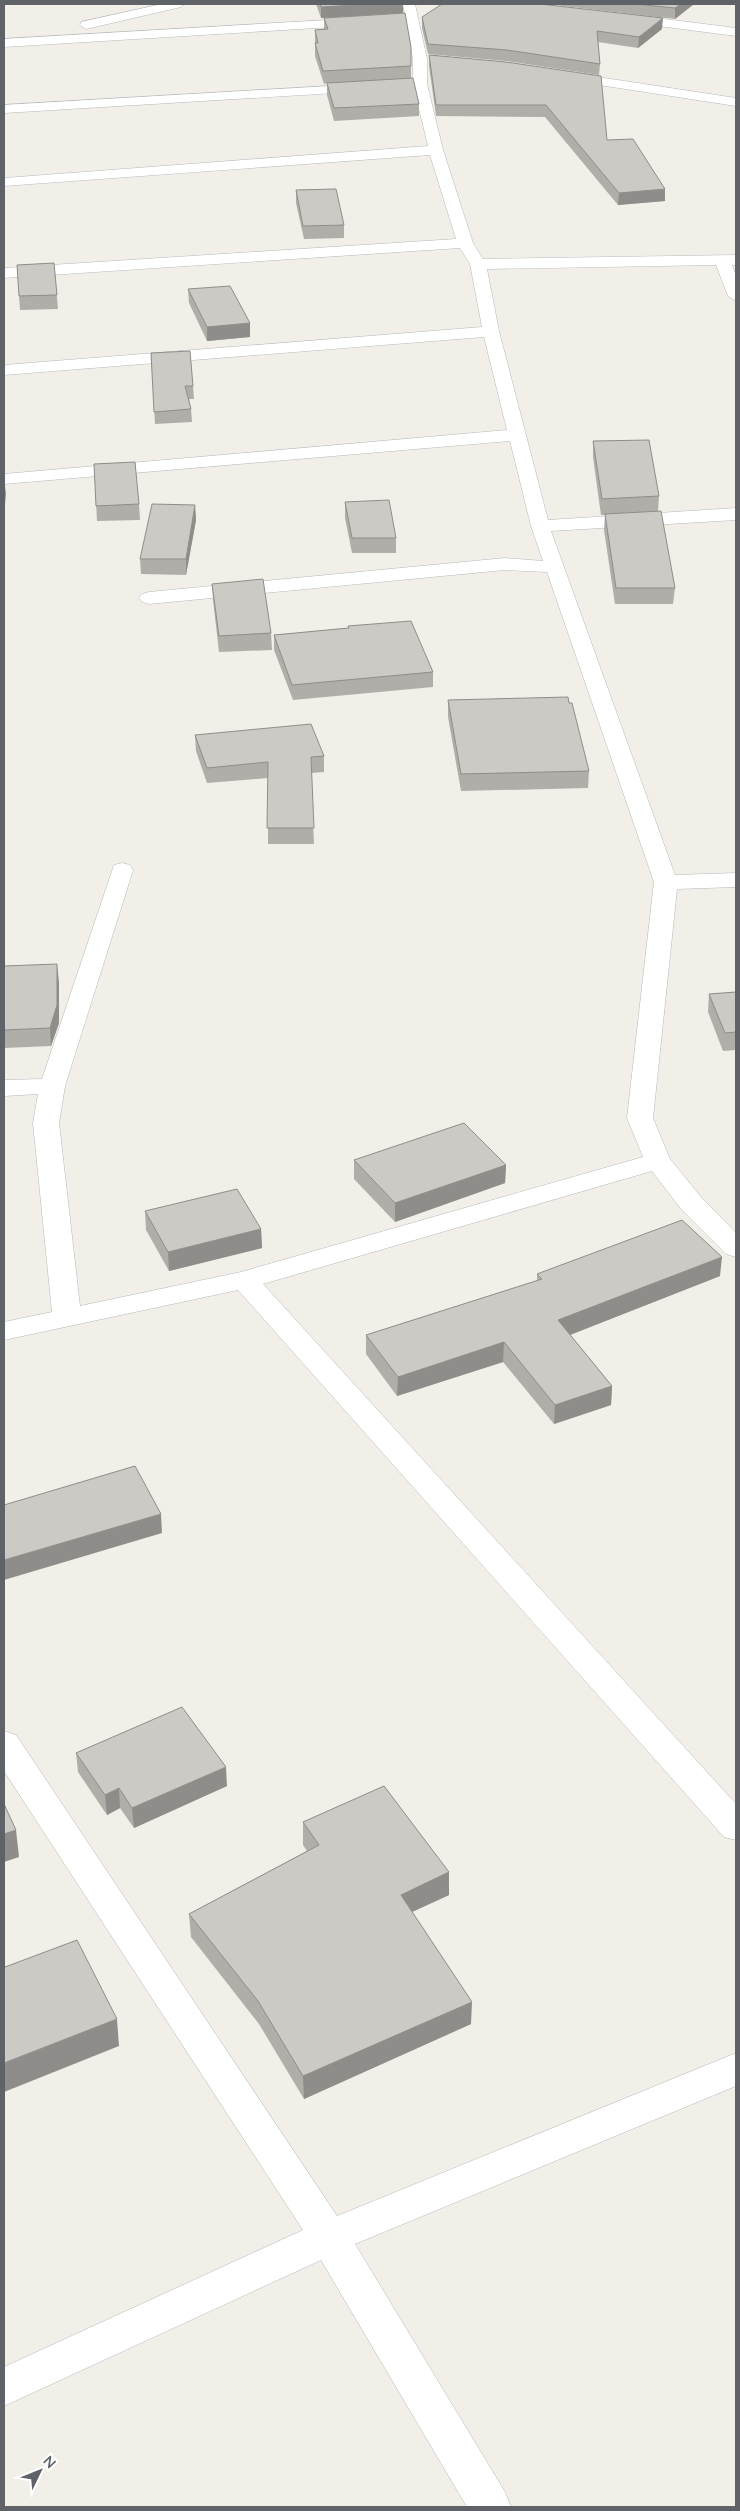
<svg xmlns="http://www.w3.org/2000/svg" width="740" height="2511" viewBox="0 0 740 2511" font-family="Lato,sans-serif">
	<rect width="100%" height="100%" fill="#f1efe8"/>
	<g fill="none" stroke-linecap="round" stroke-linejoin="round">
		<!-- minor casing -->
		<g stroke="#b5b8bc" stroke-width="1">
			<g id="minor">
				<path d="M162,4h21l-2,3 -95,22 -6,-4 1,-3z"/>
				<path d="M403,4h12l12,55v25l16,66 30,93 10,16 253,-4v10h-4l4,11v25l-8,-5 -12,-31 -229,4 12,62 49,189 188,-12v12l-185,11 124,344 61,-2v14l-59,2 -24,229 17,41 31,38 35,36v24l-10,-3 -45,-45 -29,-38 -389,113 473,520v36l-12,-3 -486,-547 -234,50v-18l48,-10 -19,-189 5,-29 -34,2v-16l38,-1 72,-214 8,-2 8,2 3,5 -68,216 -6,37 21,183 161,-34 402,-115 -16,-39 27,-236 -107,-310 -42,-2 -356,34 -7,-2 -3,-4 3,-4 7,-2 356,-34 38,3 -12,-35 -21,-85 -506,43v-10l503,-44 -23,-93 -480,38v-10l478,-38 -12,-63 -10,-16 -456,30v-10l452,-29 -26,-84 -426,31v-8l424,-32 -15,-62v-25z"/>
				<path d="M625,14l111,14v8l-116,-15 -1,-3z"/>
				<path d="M362,18l5,1 1,3 -1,3 -363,22v-8z"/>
				<path d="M565,72l171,26v8l-176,-27 -2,-3z"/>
				<path d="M364,84l7,4 -2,3 -365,22v-8z"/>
				<path d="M4,1731l12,4 321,481 399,-163v33l-381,158 150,248 6,15h-44l-146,-247 -317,146v-39l299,-137 -299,-459z"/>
			</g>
		</g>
		<!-- minor -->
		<use href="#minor" fill="#fff" fill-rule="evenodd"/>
	</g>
	<!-- wall -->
	<g fill="#afaea9">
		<path d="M316,4h87v9l8,34v31l8,26v12l-85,5 -7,-26v-12l-3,1 -9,-28v-26h9v-12h-3z"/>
		<path d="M547,4h147l-19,15z"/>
		<path d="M422,17l240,12 -24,19 -40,-6 2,22 -1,11 -93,-14 -78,-7 -6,-26z"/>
		<path d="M429,55l77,7 101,78 58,61 -47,4 -73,-88 -109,-1 -7,-50z"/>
		<path d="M296,190l48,35v13l-40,1 -8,-36z"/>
		<path d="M54,263l4,46 -38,1 -3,-45z"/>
		<path d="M188,289l62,48 -43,4 -18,-38z"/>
		<path d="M151,353l42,33 1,13h-5l2,10 1,13 -37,2z"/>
		<path d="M593,441l66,55 -1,15 17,77 -2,16h-58l-11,-74 1,-15h-4l-8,-58z"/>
		<path d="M94,464l45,40 1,16 -43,1z"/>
		<path d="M345,502l51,36v15h-44l-7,-35z"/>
		<path d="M195,505l1,15 -10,55 -45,-1 -1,-15z"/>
		<path d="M212,584l59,49 1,17 -53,2 -6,-52z"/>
		<path d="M348,626l85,46v15l-140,13 -19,-50v-15l74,-7z"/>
		<path d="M448,700l141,71 -1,17 -127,3 -13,-74z"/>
		<path d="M195,735l129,21v16l-13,1 3,71h-46v-66l-61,5 -11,-32z"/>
		<path d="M4,966l55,16v41l-8,23 -47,2z"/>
		<path d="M736,992v58l-13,1 -15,-39 1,-18z"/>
		<path d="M354,1160l152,5 -1,18 -110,39 -41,-43z"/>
		<path d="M145,1211l116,18 1,19 -93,23 -23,-41z"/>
		<path d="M537,1274l183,2 -150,59 42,51 -1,19 -57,19 -51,-62 -106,34 -31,-42v-19l171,-54z"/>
		<path d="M76,1753l151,33 -93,42 -14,-20 -13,7 -29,-43z"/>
		<path d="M303,1822l146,50v23l-37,17 59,112 -167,75 -45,-75 -68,-87 -2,-23 118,-63 -4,-6z"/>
	</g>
	<!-- shaded-wall -->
	<g fill="#8f8d8a">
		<path d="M371,4h32v9l-82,5v-11z"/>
		<path d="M681,4h13l-19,15v-11z"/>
		<path d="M663,18l-1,11 -24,19 1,-11z"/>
		<path d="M665,189v12l-47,4 1,-12z"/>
		<path d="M250,323v14l-43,4v-14z"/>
		<path d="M4,479l2,15 -2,19z"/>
		<path d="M195,505l1,15 -10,55v-16z"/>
		<path d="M57,964l2,18v41l-8,23 -1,-18z"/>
		<path d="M506,1165l-1,18 -110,39v-19z"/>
		<path d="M261,1229l1,19 -93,23 -1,-19z"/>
		<path d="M722,1257l-2,19 -163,64 1,-20z"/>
		<path d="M504,1342l-1,20 -106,34 1,-19z"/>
		<path d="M612,1386l-1,19 -57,19 1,-19z"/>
		<path d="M161,1514l1,19 -158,47v-20z"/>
		<path d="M226,1767l1,19 -93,42 -2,-20z"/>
		<path d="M119,1788l1,20 -13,7 -2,-20z"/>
		<path d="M16,1830l3,27 -15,5v-28z"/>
		<path d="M449,1872v23l-48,22v-22z"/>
		<path d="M472,2002l-1,22 -167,75 -1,-23z"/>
		<path d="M117,2019l2,27 -115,46v-29z"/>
	</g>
	<!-- building -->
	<g fill="#cccac5" stroke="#8f8d8a">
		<path d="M320,4h51l-50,3z"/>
		<path d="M442,4h98l123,14 -24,19 -42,-6 3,33 -93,-14 -79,-6 -6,-27z"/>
		<path d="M635,4h46l-6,4z"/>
		<path d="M405,13l6,34v19l-88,5 -8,-28h3l-3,-13 13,-1 -4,-11z"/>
		<path d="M429,55l77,7 95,14 6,64 26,-1 32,50 -46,4 -73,-88h-110z"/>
		<path d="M413,78l6,26 -85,4 -7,-25z"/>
		<path d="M336,189l8,36 -41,1 -7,-36z"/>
		<path d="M54,263l3,32 -38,1 -2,-31z"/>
		<path d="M230,286l20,37 -43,4 -19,-38z"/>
		<path d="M190,351l3,35h-8l6,23 -37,3 -3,-59z"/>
		<path d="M649,440l10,56 -57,3 -9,-58z"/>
		<path d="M135,462l4,42 -43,2 -2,-42z"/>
		<path d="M389,500l7,38h-44l-7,-36z"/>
		<path d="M152,504l43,1 -9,54h-46z"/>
		<path d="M661,511l14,77h-59l-11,-74z"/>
		<path d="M263,579l8,54 -52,3 -7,-52z"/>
		<path d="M411,621l22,51 -141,13 -18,-50 75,-7 -1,-2z"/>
		<path d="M568,697l1,6h3l17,68 -128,3 -13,-74z"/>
		<path d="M311,724l13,32 -13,1 3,71h-47l1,-66 -61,6 -12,-33z"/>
		<path d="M57,964v41l-7,23 -46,2v-64z"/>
		<path d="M736,992v40l-11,1 -16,-39z"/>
		<path d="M464,1123l42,42 -111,38 -41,-43z"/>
		<path d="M237,1189l24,40 -93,23 -23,-41z"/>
		<path d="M682,1220l40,37 -164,63 54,66 -57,19 -51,-63 -106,35 -32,-42 176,-56 -5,-5z"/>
		<path d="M135,1466l26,48 -157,46v-55z"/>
		<path d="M182,1707l44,60 -94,41 -13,-20 -14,7 -29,-42z"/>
		<path d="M384,1786l65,86 -48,23 71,107 -169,74 -45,-75 -69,-87 130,-69 -16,-23z"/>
		<path d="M4,1804l12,26 -12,4z"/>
		<path d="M77,1940l40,79 -113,44v-99l1,3z"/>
	</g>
	<!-- border -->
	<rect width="740" height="2511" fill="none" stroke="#5f6368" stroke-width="10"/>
	<!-- north arrow -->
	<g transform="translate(40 2471) rotate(47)" stroke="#ffffff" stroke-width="4" paint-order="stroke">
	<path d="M0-4L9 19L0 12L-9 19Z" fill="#5f6368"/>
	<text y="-8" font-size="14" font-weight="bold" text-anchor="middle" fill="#5f6368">N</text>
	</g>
</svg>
